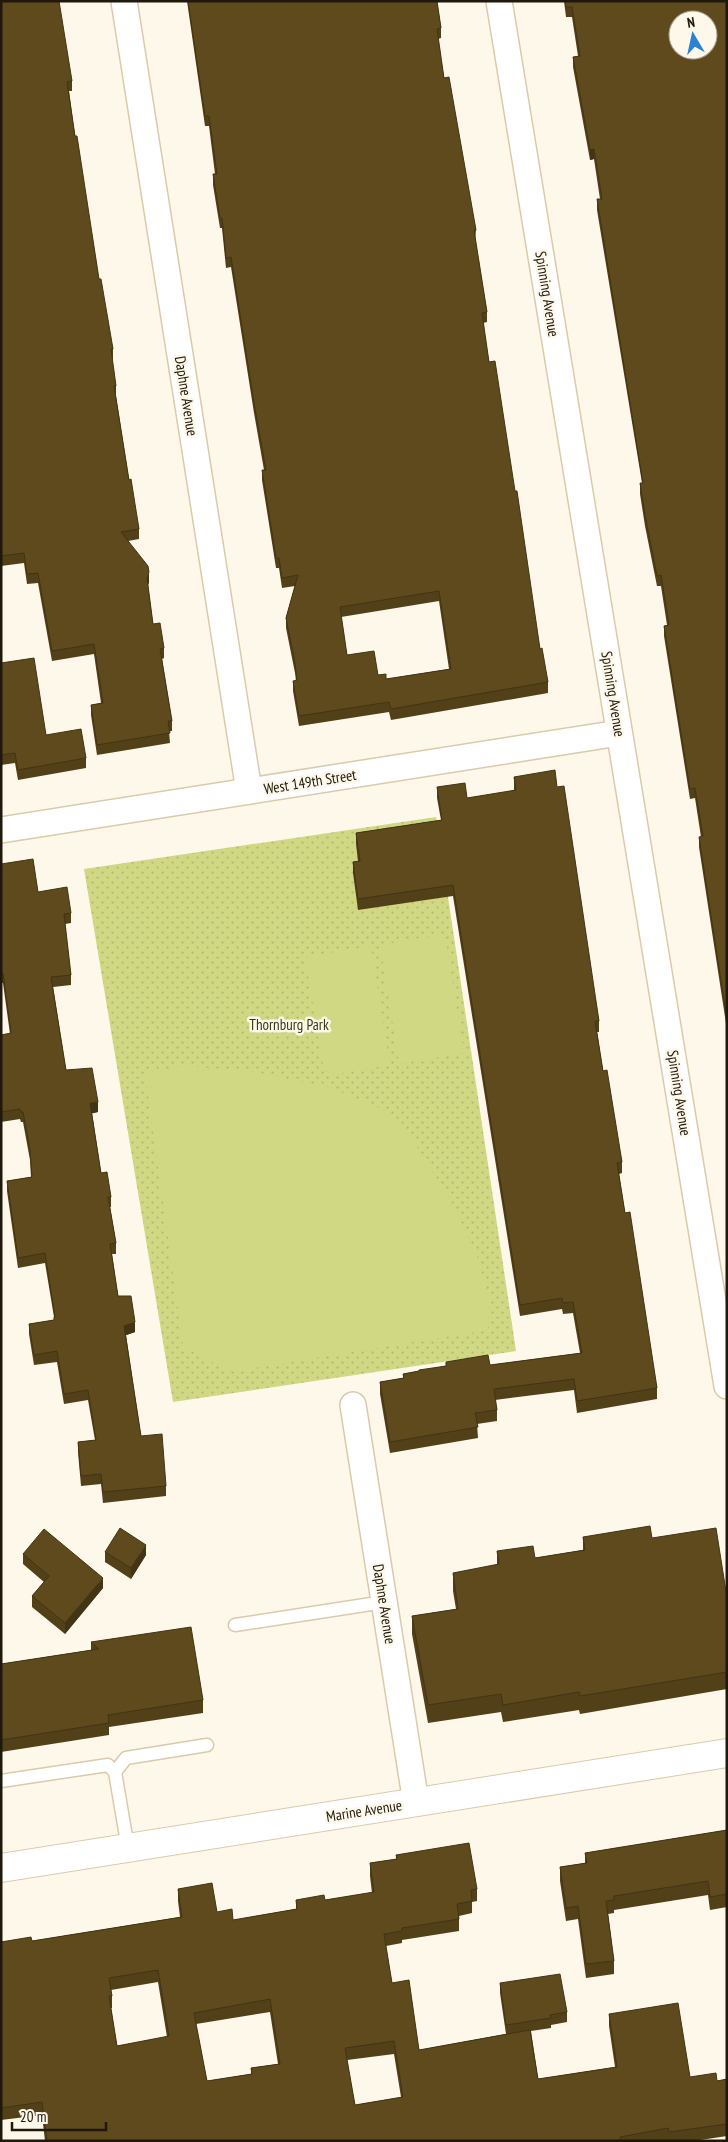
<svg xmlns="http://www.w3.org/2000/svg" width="728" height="2142" viewBox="0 0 728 2142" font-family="'PT Sans Narrow',sans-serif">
	<defs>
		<pattern id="grass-dots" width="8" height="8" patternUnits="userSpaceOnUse" patternTransform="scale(1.25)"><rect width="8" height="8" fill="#d1d884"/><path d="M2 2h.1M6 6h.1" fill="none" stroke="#b3b971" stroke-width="1.8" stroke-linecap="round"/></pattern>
	</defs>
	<rect width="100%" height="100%" fill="#fef8eb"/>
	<!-- grass -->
	<path fill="url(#grass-dots)" d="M436,817l80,534 -343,51 -89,-533z"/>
	<!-- pitch -->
	<g fill="#d1d884">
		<path d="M445,934l19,119 -65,11 -19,-119z"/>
		<path d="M371,946l19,119 -65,11 -20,-119z"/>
		<path d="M182,1066l67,5 83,17 49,21 30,28 40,64 26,55 12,40 -1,34 -259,42 -46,-26 -38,-273z"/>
	</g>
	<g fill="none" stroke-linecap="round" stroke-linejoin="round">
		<!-- lane casing -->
		<g stroke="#dacaab" stroke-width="15">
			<g id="lane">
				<path d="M235,1625l149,-23"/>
				<path d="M115,1772l11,-14 81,-13"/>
				<path d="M1,1781l107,-16 7,7 13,76"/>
			</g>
		</g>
		<!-- street casing -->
		<g stroke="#dacaab" stroke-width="28">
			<g id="street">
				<path d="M124,1l125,790"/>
				<path d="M499,1l228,1385"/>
				<path d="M1,830l618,-97"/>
				<path d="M353,1405l63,398"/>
			</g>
		</g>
		<!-- secondary casing -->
		<g stroke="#dacaab" stroke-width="30">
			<path id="secondary" d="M1,1868l726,-115"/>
		</g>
		<!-- lane -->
		<use href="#lane" stroke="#fff" stroke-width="12"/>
		<!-- street -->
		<use href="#street" stroke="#fff" stroke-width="25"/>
		<!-- secondary -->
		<use href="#secondary" stroke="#fff" stroke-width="28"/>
	</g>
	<!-- wall -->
	<g fill="#514018" fill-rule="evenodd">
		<path d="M1,1l71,80v10h-3l6,45 24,143 14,70v10h-1l4,27v10l13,84 10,49v10l-11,2 21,41 -1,3 5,39 11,24v10l-2,1 10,62v10h-3l1,12 -73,12 -6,-40v-10l10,-2 -7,-49 -42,7 -14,-78 -11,1 -3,-21 -23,3z"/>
		<path d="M187,1h250l4,27v10l-3,1 6,39 32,152 -1,10 12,72v10l-4,1 6,39 51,287 8,33v11l-157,27 -2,-8 -90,14 -6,-35v-10h3l-1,-8 -9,-45v-10l9,-32 -13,2 -3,-20h-3l-14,-88v-10h2l-10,-57 -23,-146 -5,1 -4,-40h-2l-7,-43v-11h2l-6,-48h-4zM439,601l10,68 -63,10 -8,-4 -31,-20 -6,-38z"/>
		<path d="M564,1h163v1029l-28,-183v-10h2l-6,-39 -5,1 -26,-163v-10l3,-1 -6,-39h-4l-12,-60 -5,-32v-11h2l-45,-273v-11h3l-6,-40 -4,1 -17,-93v-10l5,-1 -6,-39h-6z"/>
		<path d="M1,663l45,72 40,23v10l-68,12 -3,-17 -14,2z"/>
		<path d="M514,777l43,10 42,234v11h-2l6,39 19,91v11l-3,1 6,39 32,175v11l-80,14 -3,-23 -79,10 2,10v11l-20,3 1,14 -88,15 -10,-59v-12l23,-4v-4l43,-8v-4l44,3 90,-12 -7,-40 -10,1 -1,-5 -42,7 -67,-420 -95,14 -5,-37v-11l5,-1 -2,-17v-11l85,-13 -4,-22v-11l30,11 47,-7z"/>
		<path d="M1,864l37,28 33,21v10l-6,1 6,51v10l-18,2 13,83 32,42 -6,1 9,60 10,24v10h-1l6,36v11h-4l6,42 17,36 -9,3 15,101 25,50v10l-63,7 -2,-19 -20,2 -3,-34v-10l17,-2 -7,-40 -24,4 -7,-42 -23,3 -5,-31v-10l25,-4v-3l-9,-54 -27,5 -11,-77v-10l24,-4 -1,-17 -7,-38h-2l-1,-3 -19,3v-87l9,-1 -7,-51h-2z"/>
		<path d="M583,1537l69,1 75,60v91l-147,25 -1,-4 -76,12 -2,-10 -73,11 -16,-89v-18l44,-7 -3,-18v-18l44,-8v-14l38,7 48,-8z"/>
		<path d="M105,1552l41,3 -15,24 -26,-17z"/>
		<path d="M23,1554l80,34 -38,46 -33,-27v-11l12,-14 -21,-18z"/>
		<path d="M91,1642l112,58v13l-94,14v8l-108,17v-88l90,-14z"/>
		<path d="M727,1830v77l-17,3 -2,-15 -94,15v3l-6,1 6,47v13l-28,4 -8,-59 -12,2 -6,-40v-14l25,-4v-10z"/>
		<path d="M396,1855l81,34v12l-5,1v11l-13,3v15l-57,9v3l-16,3 6,37 27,67 87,-16 -6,-41v-10l67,29v10l-16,3v3l-20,3 7,48 77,-12 -6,-41v-12l81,63 27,4 10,-2v57l-33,5h-649l-3,-26 -41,5v-178l31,-1 148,-24 -2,-16v-12l39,23 16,8 63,-11v-9h29l47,-7 -2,-17v-13l26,-4zM158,1982l9,55 -50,9 -6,-38h1v-12l-1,-6zM270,2012l8,52 -27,4v6l-44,7 -11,-57zM394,2054l7,43 -46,8 -8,-45z"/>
	</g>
	<!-- shaded-wall -->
	<g fill="#423414">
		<path d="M594,149v10l-4,1v-10z"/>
		<path d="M149,572v10l-2,6v-10z"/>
		<path d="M98,1102v10l-8,2v-11z"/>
		<path d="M135,1322v10l-11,4v-10z"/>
		<path d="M146,1545v10l-15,24v-11z"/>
		<path d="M103,1578v10l-38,46v-11z"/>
	</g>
	<!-- building -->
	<g fill="#5e4a1c" stroke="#423414" fill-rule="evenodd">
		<path d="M1,1h58l13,80 -5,1 8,54h2l22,143h2l12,70h-2l5,37h-2l15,94 2,-1 8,50 -18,3 27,34 1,6 -2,6 6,46 7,-1 4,25 -4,1 12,72h-4l2,12 -73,12 -6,-40 12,-2 -9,-59 -42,7 -14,-78 -11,1 -3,-21 -23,3z"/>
		<path d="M188,1h249l4,27 -4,1 7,49 5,-1 27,153h-2l13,82 -5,1 7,49 6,-1 20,130h2l23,158 2,-1 6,34 -157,27 -2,-7 -90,14 -6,-35 4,-1 -2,-17 -9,-45 12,-43 -16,3 -3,-20h-3l-14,-88h4l-12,-67 -23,-146 -5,1 -4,-40h-2l-7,-44h4l-8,-58h-4zM439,591l12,78 -65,10v-5l-8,1 -4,-24 -27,4 -7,-48z"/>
		<path d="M565,1h162v1019l-28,-183 4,-1 -8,-48 -5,1 -26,-163 5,-1 -8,-50 -4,1 -12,-61 -5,-32h3l-46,-284h5l-8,-50 -4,1 -17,-93 7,-1 -8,-49h-6zM678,20h30v30h-30z"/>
		<path d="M34,658l12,77 35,-6 5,29 -68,12 -3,-17 -14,2v-92z"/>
		<path d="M555,770l2,17 7,-1 35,235h-4l8,50 4,-1 15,92 -5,1 8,50 5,-1 27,176 -80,13 -3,-22 -80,10 3,21 -22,3 3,14 -88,15 -10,-60 24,-4 -1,-4 16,-3v-1l27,-4v-4l42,-7 2,10 92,-12 -9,-51 -10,1 -1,-5 -42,7 -67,-420 -95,14 -5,-37 7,-1 -4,-28 86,-13 -5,-33 28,-4 2,15 49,-8 -2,-13z"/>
		<path d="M33,859l5,33 29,-5 4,26 -7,1 7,61 -20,2 15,93 26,-2 6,34 -8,1 11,70 6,-1 4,25h-3l8,46 -6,1 8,52h13l4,26 -11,4 17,110 21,-2 4,52 -63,6 -2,-18 -20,2 -3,-34 18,-2 -8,-50 -24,4 -7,-43 -23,4 -5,-31 25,-4v-3h1l-10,-64 -27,5 -11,-77 25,-4 -2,-27 -7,-38h-2l-1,-3 -19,3v-77l10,-2 -8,-60h-2v-109z"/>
		<path d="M650,1526l2,12 64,-10 11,70v74l-147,24 -1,-4 -76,13 -2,-11 -73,11 -16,-89 46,-7 -5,-36 46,-9 -2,-13 36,-5 2,12 50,-8 -2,-13z"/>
		<path d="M120,1528l26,17 -15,23 -26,-16z"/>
		<path d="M44,1529l59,49 -38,45 -33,-27 17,-20 -26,-22z"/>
		<path d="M191,1627l12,73 -95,15 1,8 -108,17v-76l98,-15 -8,-7z"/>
		<path d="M727,1830v64l-17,3 -2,-16 -94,15v4l-8,1 8,60 -28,3 -8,-58 -12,2 -6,-41 27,-4 -2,-10z"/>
		<path d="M469,1843l8,46 -6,1 1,11 -15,3 2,15 -57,9v3l-18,3 8,49 17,-3 10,70 111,-20 8,49 79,-12 -8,-53 69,-11 12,74 26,-4 1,8 10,-2v45l-58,8 -1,-4 -48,9v4h-573l-5,-39 -41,6v-166l30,-5 1,4 150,-24 -4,-28 34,-6 5,29 15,-3 1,11 64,-11 -1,-9 28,-5 1,5 49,-8 -4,-29 27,-4 -1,-4zM158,1970l11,66 -52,10 -8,-50h3l-3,-18zM270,1999l10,65 -29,4 1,6 -45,7 -13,-68zM394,2041l9,56 -48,8 -10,-57z"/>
		<path d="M560,1974l7,38 -17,3 1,3 -45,7 -6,-42z"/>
	</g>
	<g text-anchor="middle" stroke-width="5" stroke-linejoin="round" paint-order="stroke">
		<!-- street labels -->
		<g font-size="15" fill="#1f190d" stroke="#fef8eb">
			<text transform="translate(547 294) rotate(81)" y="5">Spinning Avenue</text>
			<text transform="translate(186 396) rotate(81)" y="5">Daphne Avenue</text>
			<text transform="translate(613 694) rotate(81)" y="5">Spinning Avenue</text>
			<text transform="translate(310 782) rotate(-9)" y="5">West 149th Street</text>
			<text transform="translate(679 1093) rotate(81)" y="5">Spinning Avenue</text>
			<text transform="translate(384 1604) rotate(81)" y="5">Daphne Avenue</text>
			<text transform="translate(364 1811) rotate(-9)" y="5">Marine Avenue</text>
		</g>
		<!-- park labels -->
		<g font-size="15" fill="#363812" stroke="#fef8eb">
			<text x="289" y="1030">Thornburg Park</text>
		</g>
	</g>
	<!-- border -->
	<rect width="728" height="2142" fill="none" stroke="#1f190d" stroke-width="5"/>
	<!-- north arrow -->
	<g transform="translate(693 35) rotate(351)"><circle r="24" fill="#fef8eb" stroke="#a59f92"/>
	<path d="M0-4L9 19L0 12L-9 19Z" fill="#2b82d0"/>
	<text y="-8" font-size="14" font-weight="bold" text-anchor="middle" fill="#1f190d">N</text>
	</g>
	<!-- scale -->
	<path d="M12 2122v8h94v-8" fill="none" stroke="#1f190d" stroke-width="2.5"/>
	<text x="20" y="2122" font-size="15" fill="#1f190d" stroke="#fef8eb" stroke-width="4" paint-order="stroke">20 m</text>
</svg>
